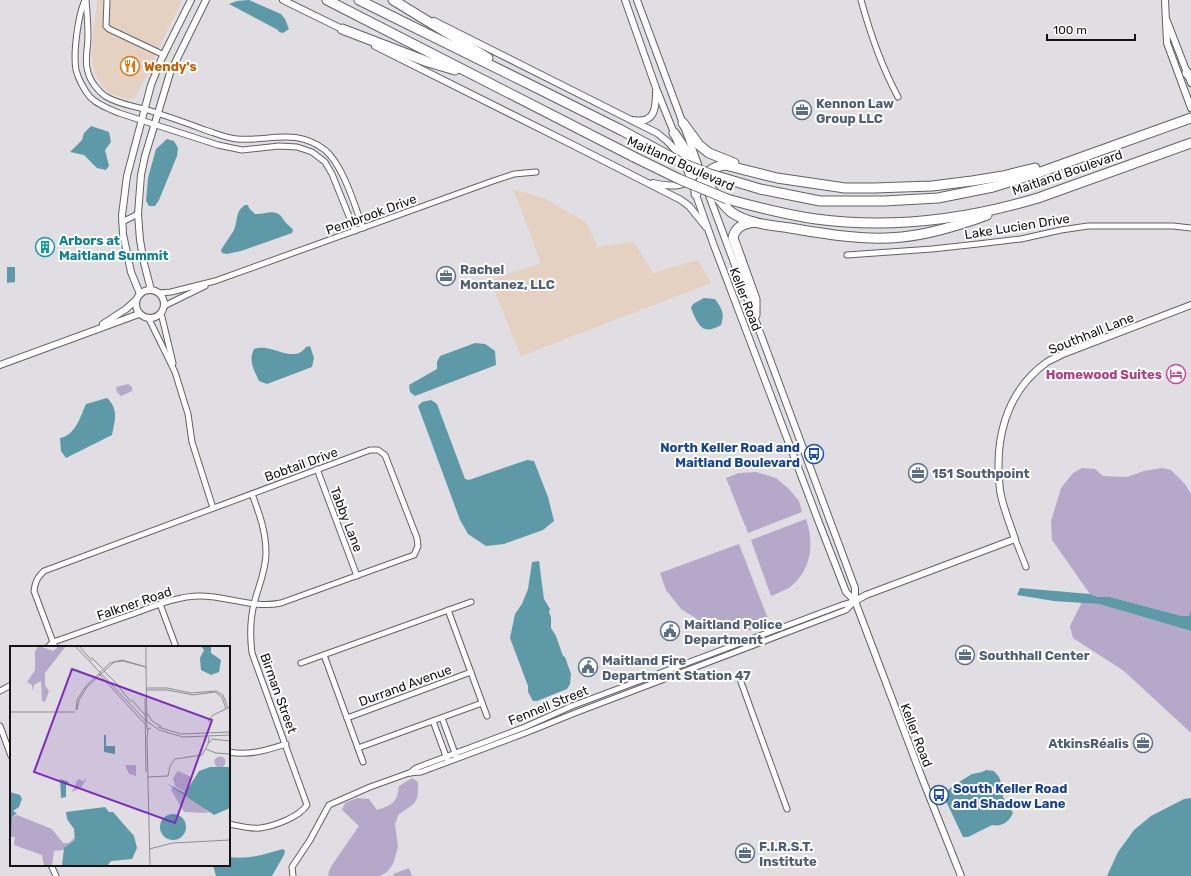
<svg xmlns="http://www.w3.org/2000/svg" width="1191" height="876" viewBox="0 0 1191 876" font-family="Rubik,sans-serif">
	<rect width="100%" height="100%" fill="#e0dee2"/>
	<!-- commercial -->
	<g fill="#e5d1c2">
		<path d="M97,0h85l-47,98 -8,1 -18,-6 -6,-6 -8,-14 -4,-18z"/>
		<path d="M513,189l30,9 43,24 12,25 36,-5 19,31 45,-13 13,23 -190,73 -31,-76 51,-17z"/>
	</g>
	<!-- green -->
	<g fill="#b6a8c9">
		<path d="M128,384l4,3v4l-11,5 -4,-4 -1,-5z"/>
		<path d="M1082,468l13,1 8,7 24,1 17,-6 18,-3 9,2 14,14 6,10v115l-2,7h-7l-72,-19h-12l-8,-3 -38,-54 -1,-19 10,-33 12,-15z"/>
		<path d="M756,472l20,6 13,11 10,12 3,11 -54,21 -22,-55 13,-5z"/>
		<path d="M806,519c9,26 5,52 -17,69 -5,3 -12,5 -18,8l-20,-56z"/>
		<path d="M739,544l31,80 -23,7 -36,-3 -30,-19 -15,-19 -6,-17z"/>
		<path d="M1082,602l17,2 92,27v102l-67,-62 -51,-33 -3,-12z"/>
		<path d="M412,778l6,4c0,22 -1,20 -19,32l-4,10 3,23 -5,17 -6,8 -7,4h-52l1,-5 3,-6 27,-39 -17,-16 3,-7 12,-5 12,1 8,11c16,-5 20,-8 22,-24z"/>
		<path d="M409,868l3,8h-18l-1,-2z"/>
	</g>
	<!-- water -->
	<g fill="#5e99a7">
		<path d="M249,0l32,14 4,5 4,10 -6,4 -4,-1 -1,-2 -49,-26 8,-3z"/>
		<path d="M91,126l18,6 2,10 -6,8 4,16 -3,4 -9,-2 -13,-13 -14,-3 12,-12 2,-7z"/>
		<path d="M167,139l7,2 4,7 -1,8 -18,44 -4,6h-6l-3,-5 2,-23 8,-29z"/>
		<path d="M245,205h3l1,3 6,6c9,1 17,-5 25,1 3,3 4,6 6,8 3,3 5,4 7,7l-1,3 -51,18 -14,3 -5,-1 -1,-3c4,-7 9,-13 13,-20 4,-9 1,-19 11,-25z"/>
		<path d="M7,267h8v15l-8,1z"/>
		<path d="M704,298l11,1c7,10 10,14 6,26 -19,11 -23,0 -30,-17 1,-5 8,-7 13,-10z"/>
		<path d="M475,343l10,1 10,7 1,14 -81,31 -5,-4 -1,-7 28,-16v-7l3,-6z"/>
		<path d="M310,346l4,12 -2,9 -45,17 -8,-3c-5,-11 -11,-20 -5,-32 17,-7 40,16 52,-2z"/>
		<path d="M107,398c12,11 8,23 5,37l-46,23 -5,-7 -1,-13c16,-3 20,-21 26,-34z"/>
		<path d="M431,400l6,4 28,75 4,1 58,-20 7,1 14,36 6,24 -11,9 -39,14 -18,2 -18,-12 -8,-14 -42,-114 4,-4z"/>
		<path d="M539,561l5,38 6,10 -1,3 2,5v11l5,8 7,20 2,1 6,17 -1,10 -3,5 -30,12h-4l-5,-9v-6l-18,-48 5,-24 7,-10 6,-15 4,-27z"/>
		<path d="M1020,588l70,6 8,3h12l72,19h7l2,-7v22l-92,-27 -45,-3 -37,-6z"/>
		<path d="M986,770l8,1 5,6 4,11v9l10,16c-4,9 -11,14 -21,12l-24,12h-5l-18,-38 2,-8 7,-6 18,-11 10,-2z"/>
		<path d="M1191,798v78h-84l11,-24 16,-22 17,-14 33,-17z"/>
		<path d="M283,849l2,2 -1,4 -12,21h-56l-3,-11h16v-8c18,3 37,-3 54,-8z"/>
	</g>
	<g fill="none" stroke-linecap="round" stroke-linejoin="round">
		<!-- minor casing -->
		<g stroke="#626164" stroke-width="7">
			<g id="minor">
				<path d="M85,0c-7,15 -12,53 -9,70 2,8 8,20 14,27 8,8 19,12 29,16l99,32 24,5 37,-4 18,1 15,5 13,10 7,12 23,57"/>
				<path d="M86,0c1,12 2,24 2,36 0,12 -4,25 0,36 2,9 10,19 17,24 14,9 31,10 46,15 18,6 36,12 54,19 10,3 21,8 32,9 32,3 58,-12 88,11 18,15 30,56 38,78"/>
				<path d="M107,0l-1,26 3,3 55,26"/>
				<path d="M861,0c9,33 21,67 37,97"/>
				<path d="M122,222l16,-8"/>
				<path d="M847,255l85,-6 46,-5 43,-5 40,-9 27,-4h85l18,2"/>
				<path d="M159,293l12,-1 44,-11 278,-100 21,-7 22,-2"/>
				<path d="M164,306l41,-20"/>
				<path d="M161,313l12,50"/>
				<path d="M149,319l26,53 4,13 9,29 4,28 21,66"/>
				<path d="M317,469l40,107"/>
				<path d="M1015,539l11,28"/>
				<path d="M160,604l16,43"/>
				<path d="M448,610l39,106"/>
				<path d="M48,647l5,-5c27,-9 53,-19 80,-28 22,-8 44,-18 67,-18 28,0 54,13 81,7l133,-48 4,-9 -1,-8 -32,-83 -7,-5h-8l-326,121c-7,7 -9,11 -10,20l19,51 2,5"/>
				<path d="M324,655l39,107"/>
				<path d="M301,663l170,-61"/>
				<path d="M741,682l46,127"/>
				<path d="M0,691l11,-6"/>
				<path d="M347,718l124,-46"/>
				<path d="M442,718l14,38"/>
				<path d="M433,721l14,38"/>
				<path d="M0,726l11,30"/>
				<path d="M358,748l124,-45"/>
				<path d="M229,752c20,4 38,-2 57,-8"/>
				<path d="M410,773l6,-5 109,-41 47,-21 270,-101 11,-3"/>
				<path d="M229,824c10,2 21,5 31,4 15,-2 39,-11 47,-23l-55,-152c-2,-16 -2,-33 2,-49 4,-17 12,-33 12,-51 0,-22 -7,-40 -14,-59"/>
				<path d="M51,865l5,11"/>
				<path d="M293,876l-1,-9 18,-27 19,-35 41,-18 39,-14 12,-1 107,-40 47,-19 271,-103 9,-9"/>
			</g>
		</g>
		<!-- tertiary casing -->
		<g stroke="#626164" stroke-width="8">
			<g id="tertiary">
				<path d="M283,0l61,30"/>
				<path d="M625,0l31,88 18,45 39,110 105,277 28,72 9,9 67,177 39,98"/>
				<path d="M637,0l61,164"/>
				<path d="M1165,0l2,43 24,65"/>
				<path d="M434,21l223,112 10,8 14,15"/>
				<path d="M1167,21l24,62"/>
				<path d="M375,46l196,98 110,56 8,6 17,21"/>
				<path d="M633,120c22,4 23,-12 23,-28"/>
				<path d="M653,183c15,4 42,6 44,-16"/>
				<path d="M707,190l148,398v13"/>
				<circle cx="150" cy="304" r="14"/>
				<path d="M151,290l-7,-27 -4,-23 -2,-26 3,-39 4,-19 25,-83 36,-73"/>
				<path d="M140,294l-9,-22 -8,-38 -1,-19 5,-39 24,-91 10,-25 30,-60"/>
				<path d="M103,324l23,-15 10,-9"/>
				<path d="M0,365l139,-51"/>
				<path d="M855,601l11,-6 149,-56c-5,-15 -13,-34 -15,-49 -6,-49 5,-98 47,-128 5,-3 11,-5 16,-8l128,-49"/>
			</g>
		</g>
		<!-- motorway casing -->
		<g stroke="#626164" stroke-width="11">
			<g id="motorway">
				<path d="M327,0l307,157"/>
				<path d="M359,0l178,88 84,42"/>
				<path d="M393,0l95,58"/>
				<path d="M342,29l86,33 27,8"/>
				<path d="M1187,73l4,4"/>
				<path d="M683,123l16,22 10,8 25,10"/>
				<path d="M674,133c14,20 26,41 41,61 5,6 10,13 16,18 17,12 39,13 59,16 36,6 74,13 112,9 29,-3 58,-12 85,-22"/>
				<path d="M760,189l60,12h64l54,-3 55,-11 45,-14 153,-55"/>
				<path d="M696,194c5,-16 12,-27 29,-29l52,13 68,10h29l58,-2 40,-5 31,-5 32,-8"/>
				<path d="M727,199c29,8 59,16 89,20 73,10 151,0 222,-21l153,-55"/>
				<path d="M754,222c-11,2 -19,5 -21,16l22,61v16"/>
			</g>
		</g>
		<!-- minor -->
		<use href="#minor" stroke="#fff" stroke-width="5"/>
		<!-- tertiary -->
		<use href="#tertiary" stroke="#fff" stroke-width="6"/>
		<!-- motorway -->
		<use href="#motorway" stroke="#fff" stroke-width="9"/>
		<!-- motorway-bridge casing -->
		<g stroke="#626164" stroke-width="11" stroke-linecap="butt">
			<g id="motorway-bridge">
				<path d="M621,130l61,33 28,11 50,15"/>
				<path d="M634,157l45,22 48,20"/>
			</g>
		</g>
		<!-- motorway-bridge -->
		<use href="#motorway-bridge" stroke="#fff" stroke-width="9"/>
	</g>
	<!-- icons -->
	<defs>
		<g id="restaurant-ring" transform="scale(1)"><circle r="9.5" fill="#fff" stroke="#e8710a" stroke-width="1.5"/><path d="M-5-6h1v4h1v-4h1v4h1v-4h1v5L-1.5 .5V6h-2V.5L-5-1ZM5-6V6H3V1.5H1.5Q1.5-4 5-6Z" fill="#e8710a"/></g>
		<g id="office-ring" transform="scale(1)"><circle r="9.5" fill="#fff" stroke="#5c6f8a" stroke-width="1.5"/><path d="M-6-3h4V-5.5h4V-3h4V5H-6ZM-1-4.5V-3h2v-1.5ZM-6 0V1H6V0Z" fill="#5c6f8a"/></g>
		<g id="building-ring" transform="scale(1)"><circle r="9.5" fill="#fff" stroke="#0f9aa8" stroke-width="1.5"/><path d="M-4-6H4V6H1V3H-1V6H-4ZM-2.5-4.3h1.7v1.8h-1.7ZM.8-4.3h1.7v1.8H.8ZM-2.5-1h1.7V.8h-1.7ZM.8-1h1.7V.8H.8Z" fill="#0f9aa8"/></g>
		<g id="hotel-ring" transform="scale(1)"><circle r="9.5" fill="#fff" stroke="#d1479c" stroke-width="1.5"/><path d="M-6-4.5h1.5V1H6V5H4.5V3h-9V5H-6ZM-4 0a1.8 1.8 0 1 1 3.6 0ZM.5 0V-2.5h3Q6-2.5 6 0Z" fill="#d1479c"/></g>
		<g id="bus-ring" transform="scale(1)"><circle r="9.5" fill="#fff" stroke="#1a4fb4" stroke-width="1.5"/><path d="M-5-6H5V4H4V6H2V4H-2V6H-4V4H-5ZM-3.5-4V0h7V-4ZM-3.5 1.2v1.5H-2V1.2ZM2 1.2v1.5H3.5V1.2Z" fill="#1a4fb4"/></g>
		<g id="civic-ring" transform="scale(1)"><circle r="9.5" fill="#fff" stroke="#5c6f8a" stroke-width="1.5"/><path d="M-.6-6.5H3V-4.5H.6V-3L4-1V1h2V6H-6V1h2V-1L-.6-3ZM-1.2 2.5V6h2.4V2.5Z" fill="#5c6f8a"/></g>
	</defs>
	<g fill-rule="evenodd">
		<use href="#restaurant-ring" x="130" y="66"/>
		<use href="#office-ring" x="802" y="110"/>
		<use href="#building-ring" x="45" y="247"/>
		<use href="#office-ring" x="446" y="276"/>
		<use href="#hotel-ring" x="1176" y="374"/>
		<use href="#bus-ring" x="814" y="454"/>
		<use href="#office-ring" x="918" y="473"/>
		<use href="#civic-ring" x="670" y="631"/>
		<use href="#office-ring" x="965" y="655"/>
		<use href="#civic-ring" x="588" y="667"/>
		<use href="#office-ring" x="1143" y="743"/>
		<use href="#bus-ring" x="939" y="795"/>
		<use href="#office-ring" x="745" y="853"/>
	</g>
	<g text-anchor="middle" stroke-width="4" stroke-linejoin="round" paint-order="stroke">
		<!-- food labels -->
		<g font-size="13" font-weight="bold" fill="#c56008" stroke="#fff" text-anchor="start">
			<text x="144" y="71">Wendy's</text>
		</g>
		<!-- service labels -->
		<g font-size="13" font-weight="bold" fill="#4e5e75" stroke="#fff" text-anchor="start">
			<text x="816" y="108">Kennon Law<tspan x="816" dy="15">Group LLC</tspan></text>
			<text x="460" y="274">Rachel<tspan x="460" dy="15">Montanez, LLC</tspan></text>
			<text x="932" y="478">151 Southpoint</text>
			<text x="684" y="629">Maitland Police<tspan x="684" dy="15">Department</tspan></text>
			<text x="979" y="660">Southhall Center</text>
			<text x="602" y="665">Maitland Fire<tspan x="602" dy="15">Department Station 47</tspan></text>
			<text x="1129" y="748" text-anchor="end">AtkinsRéalis</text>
			<text x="759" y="851">F.I.R.S.T.<tspan x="759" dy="15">Institute</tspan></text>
		</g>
		<!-- street labels -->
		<g font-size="13" fill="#131314" stroke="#fff">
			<text transform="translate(681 163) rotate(24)" y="5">Maitland Boulevard</text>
			<text transform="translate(1067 172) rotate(-19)" y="5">Maitland Boulevard</text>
			<text transform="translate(371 214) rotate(-20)" y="5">Pembrook Drive</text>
			<text transform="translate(1017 226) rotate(-9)" y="5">Lake Lucien Drive</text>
			<text transform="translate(746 299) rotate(69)" y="5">Keller Road</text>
			<text transform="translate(1091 333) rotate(-22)" y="5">Southhall Lane</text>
			<text transform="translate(301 464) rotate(-20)" y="5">Bobtail Drive</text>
			<text transform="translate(347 519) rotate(69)" y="5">Tabby Lane</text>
			<text transform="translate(134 603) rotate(-19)" y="5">Falkner Road</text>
			<text transform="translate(405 685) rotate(-20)" y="5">Durrand Avenue</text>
			<text transform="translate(279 693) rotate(70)" y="5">Birman Street</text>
			<text transform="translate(548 705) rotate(-22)" y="5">Fennell Street</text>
			<text transform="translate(917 735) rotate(69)" y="5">Keller Road</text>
		</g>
		<!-- culture labels -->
		<g font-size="13" font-weight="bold" fill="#0d838f" stroke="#fff" text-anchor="start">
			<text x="59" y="245">Arbors at<tspan x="59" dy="15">Maitland Summit</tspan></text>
		</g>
		<!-- hotel labels -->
		<g font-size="13" font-weight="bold" fill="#b23c85" stroke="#fff" text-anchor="end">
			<text x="1162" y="379">Homewood Suites</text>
		</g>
		<!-- transit labels -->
		<g font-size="13" font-weight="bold" fill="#164399" stroke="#fff" text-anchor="end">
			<text x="800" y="452">North Keller Road and<tspan x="800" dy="15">Maitland Boulevard</tspan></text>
			<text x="953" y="793" text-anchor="start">South Keller Road<tspan x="953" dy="15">and Shadow Lane</tspan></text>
		</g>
	</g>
	<!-- overview -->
	<g transform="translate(10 646)">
		<rect width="220" height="220" fill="#e0dee2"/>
		<path d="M29,0l14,5 6,-5h7l-21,27v12l4,6 -4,11 -3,-1 -1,-20 -7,4 -1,7 -1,-7 -5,-3 8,-12v-19zM204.5 116a5.5 5.5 0 1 1 11 0a5.5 5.5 0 1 1-11 0ZM115,119h11v11l-7,-2zM168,125l13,6 -5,16 -11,-7 -2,-8zM77,132l-6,10 -9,4 6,-13 5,2zM163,140l26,18 10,9 -25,-1 -13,-22zM7,169l35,14 11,14h6l6,-6v4l-12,9 -9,1 -2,15h-8l-2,-11 -28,-10 1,-8h-5v-5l2,-15z" fill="#b6a8c9"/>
		<path d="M191,0l10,1v6l10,7 -2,12 -8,3 -10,-5 -1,-12 4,-8zM94,89h2v11h9v8l-11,-2zM200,121h20v41l-16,7 -48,-32 19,10 14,-22zM50,133l9,3 -3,2v13l-5,1zM0,146l10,3 2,4 -3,8 -6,4 4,2 -5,4 -1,16zM95,161l4,5h4l21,24 3,12 -5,11 -21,2 -4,5h-45l2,-18 11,-8 -1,-11 -7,-10 -1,-7zM150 181a13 13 0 1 1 26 0a13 13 0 1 1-26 0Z" fill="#5e99a7"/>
		<path fill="none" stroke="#8e8d90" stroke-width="1" d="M65,0l69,73 15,11 24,7 47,-2M69,0l13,15M81,11l12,12M136,21l1,63M136,22v-22M94,25l14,14M89,28l46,50M108,40l13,16M136,42h21l24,5 25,-2 7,4 5,13M137,44h20l26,5 22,-3 7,5 4,12M135,52l1,74M122,54l13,15M66,64l1,-10 9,-14 24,-23 12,-3 24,7M67,64l2,-10 8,-13 27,-25 9,-1 23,6M0,66h65M137,67l5,8 10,6M198,76l5,-7 17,-8M148,81l23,7 49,-2M137,93l3,127M137,93l1,-10 3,-1M199,97l3,-4 18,2M196,103l10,4 14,1M137,131l21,-1 2,-10 5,-7 27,-4 6,-11 1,-7M139,203l24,-6 57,-3"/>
		<path fill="#7b2cbf" fill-opacity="0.15" stroke="#7b2cbf" stroke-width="2" d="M62,23l140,51 -37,103 -141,-51z"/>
		<rect width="220" height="220" fill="none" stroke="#131314" stroke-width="2"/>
	</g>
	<!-- scale -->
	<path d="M1047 34v6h88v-6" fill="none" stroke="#131314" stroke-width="2"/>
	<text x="1053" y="34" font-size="12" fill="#131314" stroke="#ffffff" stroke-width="3" paint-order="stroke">100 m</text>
</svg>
